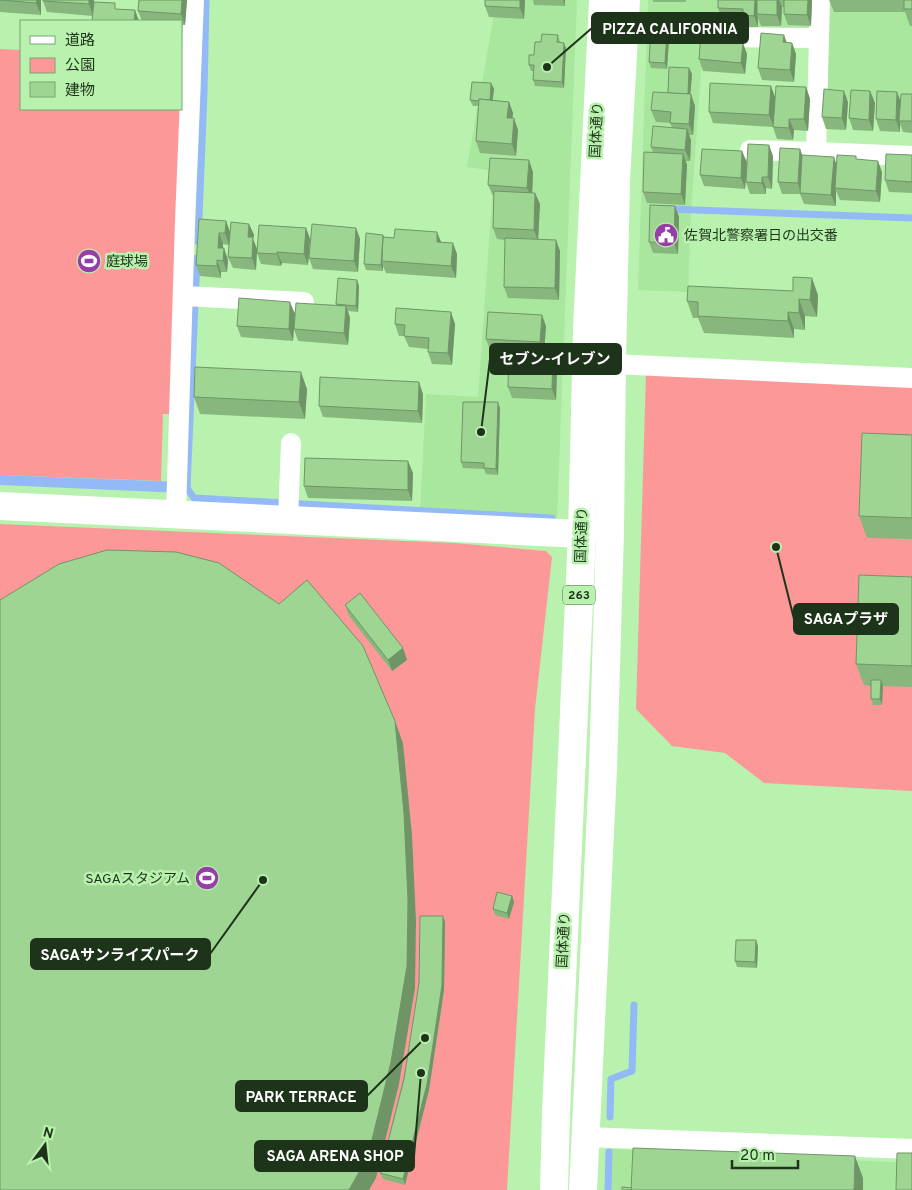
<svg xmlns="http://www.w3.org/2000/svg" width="912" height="1190" viewBox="0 0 912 1190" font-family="Overpass,'Noto Sans JP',sans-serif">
	<rect width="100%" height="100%" fill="#b9f1ae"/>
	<!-- built -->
	<g fill="#aae79e">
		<path d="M495,0h82l-20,519 -137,-6 6,-119 52,3 16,-226 -27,-4 27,-152z"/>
		<path d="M648,0h264v102l-86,-4 1,-64 -123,-2 -13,179 -3,81 -50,-2z"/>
		<path d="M611,1149l301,14v27h-302z"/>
	</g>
	<!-- green -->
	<g fill="#fc9998">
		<path d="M0,49l21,1v59h160v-56h2l-10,361h-10l-2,67 -161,-6z"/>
		<path d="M646,373l266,12v406l-148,-8 -39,-30 -53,-7 -36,-37z"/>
		<path d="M0,524l454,19 92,8 6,6 -17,152 -28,481h-507z"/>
	</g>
	<!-- water -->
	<path fill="#94b9f7" d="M0,475l183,7v11l-183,-8z"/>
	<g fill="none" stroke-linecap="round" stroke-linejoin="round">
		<!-- stream -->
		<g stroke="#94b9f7" stroke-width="7">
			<path d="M668,209l244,9"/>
			<path d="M198,242l6,-149 2,-93"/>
			<path d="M179,487l8,1 10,-230"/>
			<path d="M187,488l7,10 358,20"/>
			<path d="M610,1117l1,-38 21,-8 2,-66"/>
			<path d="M608,1190l1,-38"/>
		</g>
		<!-- street -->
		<g stroke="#fff" stroke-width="20">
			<path d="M820,0l-4,152 96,4"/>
			<path d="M711,37l108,1"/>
			<path d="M750,150l66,2"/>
			<path d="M183,296l121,6"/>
			<path d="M612,364l300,14"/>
			<path d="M176,514l9,-293 9,-221"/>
			<path d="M288,519l3,-76"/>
			<path d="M584,1137l328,12"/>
		</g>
		<!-- secondary -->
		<path stroke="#fff" stroke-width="28" d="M0,506l582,28"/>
		<!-- highway -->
		<g stroke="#fff" stroke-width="28">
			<path d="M554,1190l2,-77 26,-579 5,-205 16,-329"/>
			<path d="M583,1190l20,-421 7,-239 2,-166 4,-183 10,-181"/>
		</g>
	</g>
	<!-- wall -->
	<g fill="#88b77e">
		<path d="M0,0h41v15l-41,-3z"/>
		<path d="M94,0l-1,16 -46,-4 -4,-11z"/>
		<path d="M139,0h48l-2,25h-4v-4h-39l-4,-10z"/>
		<path d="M525,0l-1,19 -35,-2 -4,-11z"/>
		<path d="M533,0h32v6l-31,-1z"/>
		<rect x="653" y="0" width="33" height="2"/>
		<path d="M718,0h94l-1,26 -23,-1 -4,-11v-7h-2l-1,19h-20l-3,-8v9h-11l-2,-7 -23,-1 -4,-11z"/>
		<path d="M829,0h83v26h-2l-5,-14h-71z"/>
		<path d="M667,32l2,6 -2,31 -16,-1 -2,-6z"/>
		<path d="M558,35l2,7 6,6 -2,40 -29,-2 -2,-6v-9h-2l-2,-6 12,-23z"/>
		<path d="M732,42l15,12 -2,20 -42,-3 -4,-12z"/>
		<path d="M792,43l4,11 -2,28 -32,-2 -4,-12z"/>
		<path d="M689,68l3,6 -2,20 5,12 -2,29h-4l2,5 -1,21h-4l1,4 -2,40 -38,-2 -4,-11 10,-40 -2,-5 21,-20 -2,-4 -14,-1 -5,-12z"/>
		<path d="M491,83l3,6 -2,11 17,2 4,11 -1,5 6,12 -2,26 -36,-3 -4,-12 2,-35h-5l-3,-6z"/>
		<path d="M771,86l4,11 31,-10 4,12 -2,32 -14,-1 -1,10 -16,-1 -4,-12 -60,-4 -4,-11z"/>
		<path d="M870,91l5,12 -2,28 -20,-1 -4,-12z"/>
		<path d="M897,92l3,8 12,-6v39l-9,-1 -3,-8v8l-20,-1 -4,-12z"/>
		<path d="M848,102l-2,28 -20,-1 -4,-12z"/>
		<path d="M800,149l2,6 35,11 21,-6 24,12 -2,30 -40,-2 -4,-9v15l-32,-2 -4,-10h-18l-4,-12z"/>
		<path d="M742,151l5,12 -2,26 -41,-3 -4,-11z"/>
		<path d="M912,155v38l-23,-1 -4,-12z"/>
		<path d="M773,156l-1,33 -6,-1v6h-16l-4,-12z"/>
		<path d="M533,172l-1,21h3l5,11 -2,35 18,1 4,11 -1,49 -51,-2 -4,-11 1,-47 -8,-1 -4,-11 1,-32h-1l-5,-11z"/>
		<path d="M675,206l4,11 -1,37 -25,-1 -4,-11z"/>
		<path d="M226,221l4,11 -1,13 -6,-1v4l5,12 -1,12h-6v6l-21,-2 -4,-11z"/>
		<path d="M249,224l5,11 -1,4 4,10 -1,21 -23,-2 -5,-11z"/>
		<path d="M306,228l4,11 -2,26 -26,-2 -1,3 -20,-2 -4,-11z"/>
		<path d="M356,228l4,11 -2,33 -45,-3 -4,-11z"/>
		<path d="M384,237l57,5 16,12 -1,24 -70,-5 -3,-7v5l-17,-1 -2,-6z"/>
		<path d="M357,280l2,6 -1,26 -10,-1 2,7 -2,27 -50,-4 -4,-12 43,-23 -1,-2z"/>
		<path d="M818,295l-1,22 -12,-1v14l-11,-1v9l-90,-5 -6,-15h-5l-6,-17z"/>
		<path d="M295,314l-2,27 -52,-4 -4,-11z"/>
		<path d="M395,324h60l-3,41 -20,-1 -4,-12v-3l-19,-2 -5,-11h-5z"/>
		<path d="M546,326l-2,27 -54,-3 -4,-11z"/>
		<path d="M557,368l-1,32 -44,-2 -4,-11z"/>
		<path d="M307,389l-2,30 -105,-5 -6,-17z"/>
		<path d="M423,394l-1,29 -99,-6 -4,-11z"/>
		<path d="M500,408l-2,67 -12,-1 -2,-5 -21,-1 -2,-6z"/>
		<path d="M912,435v104l-45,-1 -8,-22z"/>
		<path d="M413,473l-1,28 -104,-3 -4,-12z"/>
		<path d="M912,577v110l-29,-1 -1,19h-9l-2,-6v-13l-7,-1 -8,-21z"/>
		<path d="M345,605l58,43 4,12 -15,11 -43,-55z"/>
		<path d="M512,896l2,6 -5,17 -14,-4 -2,-6z"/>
		<path d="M443,916l2,6 -1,68 -15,100 -24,95 -22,-6 -3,-6z"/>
		<path d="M758,946l-1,22 -20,-1 -2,-6z"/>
	</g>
	<!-- shaded-wall -->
	<g fill="#6f9567">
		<path d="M37,0h4v15l-5,-12z"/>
		<path d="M89,0h5l-1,16 -4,-12z"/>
		<path d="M182,0h5l-2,25 -4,-11z"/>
		<path d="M520,0h5l-1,19 -4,-11z"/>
		<path d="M563,0h2v6z"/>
		<path d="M755,0h4l-2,14 1,4v9l-4,-11z"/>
		<path d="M777,0h2l3,7 -1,19 -4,-11z"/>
		<path d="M808,0h4l-1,26 -4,-11z"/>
		<path d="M135,10l4,11h-5z"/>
		<path d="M667,32l2,6 -2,31 -2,-6z"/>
		<path d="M784,35l4,11 -5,-4z"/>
		<path d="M564,43l2,5 -2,40 -2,-6z"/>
		<path d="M743,43l4,11 -2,20 -4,-11z"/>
		<path d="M792,43l4,11 -2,28 -4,-12z"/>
		<path d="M689,68l3,6 -2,26 -2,-6z"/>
		<path d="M491,83l3,6 -2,18 -2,-5z"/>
		<path d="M771,86l4,12 -1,29 -5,-12z"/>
		<path d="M806,87l4,12 -2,32 -4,-12z"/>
		<path d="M844,91l4,11 -2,28 -4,-12z"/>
		<path d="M870,91l5,12 -2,28 -4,-11z"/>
		<path d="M897,92l4,11 -2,18 1,3v8l-4,-12z"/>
		<path d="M691,94l4,12 -2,29 -4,-11z"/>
		<path d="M509,102l4,11 -2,16 -4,-11z"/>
		<path d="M514,118l4,12 -2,26 -4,-12z"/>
		<path d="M789,119l5,11 -1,10 -4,-12z"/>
		<path d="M687,129l4,11 -1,21 -5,-11z"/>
		<path d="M769,145l4,11 -1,33 -4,-12z"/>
		<path d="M800,149l4,12 -3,32 -3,-10z"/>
		<path d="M742,151l5,12 -2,26 -4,-11z"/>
		<path d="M683,154l4,11 -2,40 -4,-11z"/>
		<path d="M834,157l4,12 -3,19 1,3v15l-5,-11z"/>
		<path d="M529,160l4,12 -1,27 -5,-11z"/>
		<path d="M878,161l4,11 -2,30 -4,-11z"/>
		<path d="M762,177l4,11v6l-4,-11z"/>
		<path d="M535,193l5,11 -2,37 -4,-11z"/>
		<path d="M675,206l4,11 -1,37 -4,-11z"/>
		<path d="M226,221l4,11 -1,13 -4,-12z"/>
		<path d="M249,224l5,11 -1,4 4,10 -1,21 -4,-12 -4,-21z"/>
		<path d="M306,228l4,11 -2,26 -4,-11z"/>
		<path d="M356,228l4,11 -2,33 -4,-11z"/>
		<path d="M437,232l5,12 -5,-2z"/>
		<path d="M219,233l4,11 -1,15 -4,-11z"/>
		<path d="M383,235l2,5 -3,21 1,5v5l-2,-6z"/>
		<path d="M556,240l4,11 -1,49 -4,-12z"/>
		<path d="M453,243l4,11 -1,24 -5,-12z"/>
		<path d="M224,248l4,12 -1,12 -4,-11z"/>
		<path d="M277,252l5,11 -1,3 -4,-12z"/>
		<path d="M217,260l4,12v6l-4,-12z"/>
		<path d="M812,278l6,17 -1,22 -7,-17z"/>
		<path d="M357,280l2,6 -1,26 -2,-6z"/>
		<path d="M799,299l6,17v14l-6,-17z"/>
		<path d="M290,302l5,12 -2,27 -4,-12z"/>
		<path d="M346,306l4,12 -2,27 -4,-12z"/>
		<path d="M451,312l4,12 -3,41 -4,-12z"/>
		<path d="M788,312l6,17v9l-6,-17z"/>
		<path d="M542,315l4,11 -2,27 -4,-11z"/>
		<path d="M553,356l4,12 -1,32 -4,-11z"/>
		<path d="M301,372l6,17 -2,30 -6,-17z"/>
		<path d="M419,382l4,12 -1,29 -4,-12z"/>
		<path d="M498,402l2,6 -2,67 -2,-6z"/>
		<path d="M408,461l5,12 -1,28 -4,-11z"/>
		<path d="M403,648l4,12 -15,11 -4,-11z"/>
		<path d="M881,680l2,6 -1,19 -2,-6z"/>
		<path d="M395,721l8,22 9,92 4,86 -1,67 -16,96 -23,94 -7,12h-20z"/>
		<path d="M512,896l2,6 -5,17 -2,-6z"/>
		<path d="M443,916l2,6 -1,68 -15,100 -24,95 -2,-6z"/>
		<path d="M756,940l2,6 -1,22 -2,-6z"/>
		<path d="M855,1156l8,22v12h-9z"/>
	</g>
	<!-- building -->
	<g fill="#9ed593" stroke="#6f9567">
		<path d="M0,0h37l-1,3z"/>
		<path d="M43,0h46v4l-46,-3z"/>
		<path d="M139,0h43l-1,14 -43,-3z"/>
		<path d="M485,0h35v8l-35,-2z"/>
		<path d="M718,0h37l-1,16 -11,-1v-6l-25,-1z"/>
		<path d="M757,0h20v15l-20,-1z"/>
		<path d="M784,0h24l-1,15 -23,-1z"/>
		<rect x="904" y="0" width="8" height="9"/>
		<path d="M94,2l21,1v6l20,1 -1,11h-42z"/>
		<path d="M651,31l16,1 -2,31 -16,-1z"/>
		<path d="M761,33l23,2 -1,7 9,1 -2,27 -32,-2z"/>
		<path d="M542,34l16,1 -1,7 7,1 -2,39 -29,-2 1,-15h-5v-10h5l1,-13h6z"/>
		<path d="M701,35l29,3v4l13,1 -2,20 -42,-4z"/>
		<path d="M669,67l20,1 -1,26 -20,-1z"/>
		<path d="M472,82l19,1 -1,17 -11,-1v2l-9,-1z"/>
		<path d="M710,83l61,3 -2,29 -60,-3z"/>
		<path d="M776,86l30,1 -2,32h-15v9l-16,-1z"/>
		<path d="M824,89l20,2 -2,27 -20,-1z"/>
		<path d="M851,90l19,1 -1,29 -20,-2z"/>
		<path d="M877,91l20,1 -1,28 -20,-1z"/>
		<path d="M653,92l38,2 -2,30 -19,-1 1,-11 -20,-2z"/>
		<path d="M901,94h11v27h-13z"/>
		<path d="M479,99l30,3 -2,16h7l-2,26 -36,-3z"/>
		<path d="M653,126l34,3 -2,21 -34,-3z"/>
		<path d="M748,144l21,1 -1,32h-6v6l-16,-1z"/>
		<path d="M780,148l20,1 -2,34 -20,-1z"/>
		<path d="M702,149l40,2 -1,27 -41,-3z"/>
		<path d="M644,152l39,2 -2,40 -38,-2z"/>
		<path d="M886,154l26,1v27l-27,-2z"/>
		<path d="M802,155l32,2 -3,38 -31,-2z"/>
		<path d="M837,155l19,1v3l22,2 -2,30 -41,-3z"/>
		<path d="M490,158l39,2 -2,28 -39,-3z"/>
		<path d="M494,191l41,2 -1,37 -41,-2z"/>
		<path d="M650,205l25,1 -1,37 -25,-1z"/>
		<path d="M199,219l27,2 -1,12h-6l-1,15h6l-1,13 -6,-1v6l-21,-1z"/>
		<path d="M231,222l18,2 -1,13h5l-1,21 -24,-1z"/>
		<path d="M312,224l44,4 -2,33 -45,-3z"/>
		<path d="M259,225l47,3 -2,26 -27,-2v2l-20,-1z"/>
		<path d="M395,229l42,3v10l16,1 -2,23 -69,-5 1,-24 11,1z"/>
		<path d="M366,233l17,2 -2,30 -17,-1z"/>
		<path d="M505,238l51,2 -1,48 -51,-1z"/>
		<path d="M793,277l19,1 -2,22 -11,-1v14l-11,-1v9l-90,-5v-14l-11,-1 1,-15 105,5z"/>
		<path d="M338,278l19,2 -1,26 -20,-2z"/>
		<path d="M239,298l51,4 -1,27 -52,-3z"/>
		<path d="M296,303l50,3 -2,27 -50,-4z"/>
		<path d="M396,308l55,4 -3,41 -20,-1 1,-14 -25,-2 1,-11 -10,-1z"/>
		<path d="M488,312l54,3 -2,27 -54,-3z"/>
		<path d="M509,354l44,2 -1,33 -44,-2z"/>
		<path d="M195,367l106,5 -2,30 -105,-5z"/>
		<path d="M320,377l99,5 -1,29 -99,-5z"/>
		<path d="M463,402h35l-2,67 -12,-1v-5l-23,-1z"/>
		<path d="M862,433l50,2v83l-53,-2z"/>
		<path d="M305,458l103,3v29l-104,-4z"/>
		<path d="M107,550l69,2 43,11 60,41 28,-24 56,66 32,75 9,92 4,87 -1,66 -16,96 -23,94 -19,34h-349v-590l59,-36z"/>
		<path d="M859,575l53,2v89l-56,-2z"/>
		<path d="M360,593l43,55 -15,12 -43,-55z"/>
		<path d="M871,680h10l-1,19h-9z"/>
		<path d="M497,892l15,4 -5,17 -14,-4z"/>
		<path d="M420,916h23l-1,69 -15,99 -24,95 -23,-6 24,-94 15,-96z"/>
		<path d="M736,940h20l-1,22 -20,-1z"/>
		<path d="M633,1148l222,8 -1,34h-223z"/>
		<path d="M897,1153h15v37h-16z"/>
		<path d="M622,1187l10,1 -1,2h-9z"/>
	</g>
	<!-- icons -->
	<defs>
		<g id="civic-disc" transform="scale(1.25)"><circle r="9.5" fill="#963da8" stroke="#b9f1ae"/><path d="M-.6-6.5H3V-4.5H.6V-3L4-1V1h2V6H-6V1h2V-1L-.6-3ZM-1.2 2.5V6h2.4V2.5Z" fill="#fff"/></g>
		<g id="stadium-disc" transform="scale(1.25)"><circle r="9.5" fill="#963da8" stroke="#b9f1ae"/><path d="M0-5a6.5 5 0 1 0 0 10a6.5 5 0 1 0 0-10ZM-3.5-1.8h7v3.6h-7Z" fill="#fff"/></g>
	</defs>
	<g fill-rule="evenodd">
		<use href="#civic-disc" x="666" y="235"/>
		<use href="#stadium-disc" x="89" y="261"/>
		<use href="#stadium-disc" x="207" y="878"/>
	</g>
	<g text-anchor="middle" stroke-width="5" stroke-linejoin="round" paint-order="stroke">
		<!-- shield labels -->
		<rect fill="#b9f1ae" stroke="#4c6d46" stroke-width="1" x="563" y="585.5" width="32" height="19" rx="4"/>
		<g font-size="12" font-weight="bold" fill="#1e341a">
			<text x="579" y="599">263</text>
		</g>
		<!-- street labels -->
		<g font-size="14" fill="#1e341a" stroke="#b9f1ae">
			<text transform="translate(596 130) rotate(-87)" y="5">国体通り</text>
			<text transform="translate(581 535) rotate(-88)" y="5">国体通り</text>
			<text transform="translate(563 940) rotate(-87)" y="5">国体通り</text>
		</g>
		<!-- poi labels -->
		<g font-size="14" fill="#1e341a" stroke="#b9f1ae" text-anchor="start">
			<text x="684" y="240">佐賀北警察署日の出交番</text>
			<text x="106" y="266">庭球場</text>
			<text x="190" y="883" text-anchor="end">SAGAスタジアム</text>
		</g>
	</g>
	<!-- callouts -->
	<path fill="none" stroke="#1e341a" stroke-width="2" d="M547 67L592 28M481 432L490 359M776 547L794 619M263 880L210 954M425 1038L367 1096M421 1073L414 1156"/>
	<g fill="#1e341a" stroke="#b9f1ae" stroke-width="2">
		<circle cx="547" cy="67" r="5"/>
		<circle cx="481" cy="432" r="5"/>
		<circle cx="776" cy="547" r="5"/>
		<circle cx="263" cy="880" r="5"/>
		<circle cx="425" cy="1038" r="5"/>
		<circle cx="421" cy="1073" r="5"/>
	</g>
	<g fill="#1e341a" stroke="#1e341a" stroke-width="2">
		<rect x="592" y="13" width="156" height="30" rx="5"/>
		<rect x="490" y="344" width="131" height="30" rx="5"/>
		<rect x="794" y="604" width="104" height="30" rx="5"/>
		<rect x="31" y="939" width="179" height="30" rx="5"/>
		<rect x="236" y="1081" width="131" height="30" rx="5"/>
		<rect x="255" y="1141" width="159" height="30" rx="5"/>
	</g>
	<g font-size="15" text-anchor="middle" font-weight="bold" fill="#fff">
		<text x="670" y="34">PIZZA CALIFORNIA</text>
		<text x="555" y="364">セブン-イレブン</text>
		<text x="846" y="624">SAGAプラザ</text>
		<text x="120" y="960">SAGAサンライズパーク</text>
		<text x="301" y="1102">PARK TERRACE</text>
		<text x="335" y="1161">SAGA ARENA SHOP</text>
	</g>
	<!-- legend -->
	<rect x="20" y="20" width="162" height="90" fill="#b9f1ae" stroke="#7ba573"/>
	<rect x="30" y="36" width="25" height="8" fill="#ffffff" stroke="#7ba573"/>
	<text x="65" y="45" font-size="15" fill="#1e341a">道路</text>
	<rect x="30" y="58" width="25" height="15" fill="#fc9998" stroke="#7ba573"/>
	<text x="65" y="70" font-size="15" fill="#1e341a">公園</text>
	<rect x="30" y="82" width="25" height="15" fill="#9ed593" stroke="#7ba573"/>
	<text x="65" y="95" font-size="15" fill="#1e341a">建物</text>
	<!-- north arrow -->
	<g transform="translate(45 1145) rotate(15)" stroke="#b9f1ae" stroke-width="4" paint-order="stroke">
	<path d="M0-4L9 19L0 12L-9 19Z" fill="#1e341a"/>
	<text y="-8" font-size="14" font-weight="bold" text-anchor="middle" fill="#1e341a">N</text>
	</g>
	<!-- scale -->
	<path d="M732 1160v8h66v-8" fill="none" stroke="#1e341a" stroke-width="2.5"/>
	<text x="740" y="1160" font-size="15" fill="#1e341a" stroke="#b9f1ae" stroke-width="4" paint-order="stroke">20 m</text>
</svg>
